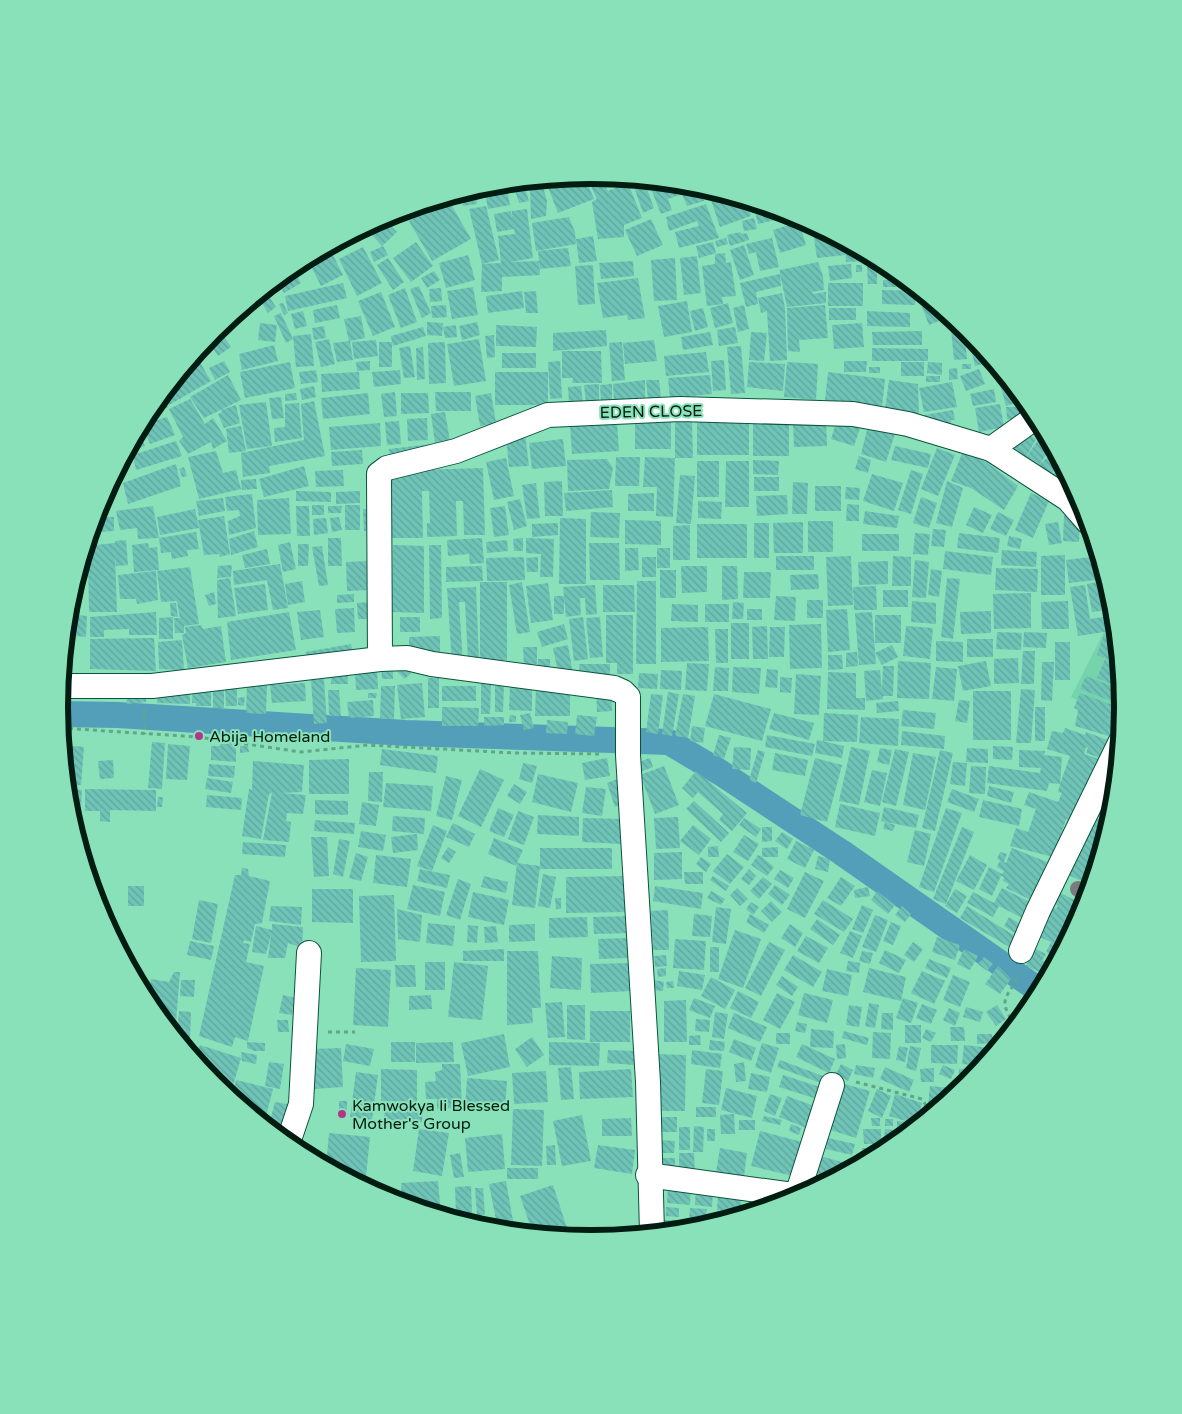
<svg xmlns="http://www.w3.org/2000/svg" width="1182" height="1414" viewBox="0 0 1182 1414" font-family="'Varela Round',sans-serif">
	<defs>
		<pattern id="building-back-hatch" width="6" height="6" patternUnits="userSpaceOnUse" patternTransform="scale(1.25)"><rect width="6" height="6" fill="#6fc3b7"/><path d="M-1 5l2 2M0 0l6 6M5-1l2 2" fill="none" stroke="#5ea79c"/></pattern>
	</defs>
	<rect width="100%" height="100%" fill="#89e1ba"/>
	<!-- built -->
	<path fill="#75d4ab" d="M1114,612l9,91 -8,16 -44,-22z"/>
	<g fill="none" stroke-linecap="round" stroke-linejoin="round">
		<!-- canal -->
		<path stroke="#539fba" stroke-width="26" d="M59,714l59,1 288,18 263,9 52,31 120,79 199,139"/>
	</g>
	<!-- building -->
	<g fill="url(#building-back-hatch)">
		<path d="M584,175l10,24 -36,14 -10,-26z"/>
		<path d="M591,175l9,1 8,15 20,-8 14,35 -18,7v12l-26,2 -6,-37 5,-3 -11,-23z"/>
		<path d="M603,176l28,3 -24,8z"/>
		<path d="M563,178l-22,8 -2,-6z"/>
		<path d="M537,180v4h-22v-2z"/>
		<path d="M660,182l41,5 3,14 -17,5 -5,-12 -14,5 4,11 -11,4 -10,-25 10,-4z"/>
		<path d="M506,183l4,22 -22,4 -4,-22z"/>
		<path d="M645,184l9,24 -11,5 -9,-26z"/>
		<path d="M543,187l4,14 -1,15 -15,3 -1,-31z"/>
		<path d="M525,188l4,13 -10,2 -4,-13z"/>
		<path d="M475,190l2,14 -14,2 -2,-13z"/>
		<path d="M721,193l25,7 5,16 -31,11 -10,-30z"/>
		<path d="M448,199l23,40 -39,22 -23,-40z"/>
		<path d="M753,203l25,7 2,9 -22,5z"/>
		<path d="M706,204l13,34 -40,10 -4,-16 24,-6 -2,-5 -28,10 -3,-14z"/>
		<path d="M486,206l13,54 -17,4 19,-1 -3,-27 17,-2 -1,-5 -17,3 -3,-18 17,-3 1,7v-7l15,-2 6,49 -23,4 29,-1 1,14 -38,2v14l-21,1 1,-28 -13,-55z"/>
		<path d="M397,214l3,5 -8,5 -3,-6z"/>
		<path d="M569,217l6,15 1,12 -40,7 -4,-28z"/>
		<path d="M754,218l3,11 -13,2 -2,-10z"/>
		<path d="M651,219l12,26 -26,11 -12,-26z"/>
		<path d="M386,221l11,11 -15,14 -11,-12z"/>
		<path d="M799,222l7,23 -26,8 -7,-23z"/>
		<path d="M370,224l5,7 -12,7 -5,-7z"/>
		<path d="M812,225l31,16 2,14 -28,3z"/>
		<path d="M740,232l2,2 5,-1 2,7 -19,6 -3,-11z"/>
		<path d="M353,233l4,6 -20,12 -4,-7z"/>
		<path d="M593,236l4,25 -18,2 -3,-24z"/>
		<path d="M726,238l2,6 -11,3 -2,-6z"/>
		<path d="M772,238l7,29 -19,4 -4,-19 -7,2 -3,-10z"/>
		<path d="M416,242l17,24 -22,16 -18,-24z"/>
		<path d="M713,242l3,11 -17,5 -3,-12z"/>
		<path d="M744,245l10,30 -14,5 -10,-30z"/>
		<path d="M383,246l5,9 -14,7 -4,-10z"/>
		<path d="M363,247l19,36 -25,13 -18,-37z"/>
		<path d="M568,248l3,18 -31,3 -2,-18z"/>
		<path d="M845,249h12l6,3v9l-17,1z"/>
		<path d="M725,253l1,10 5,-1 5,34 -14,1 1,7 -16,2 -5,-40 13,-2v-10z"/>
		<path d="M333,255l10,20 -22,11 -10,-20z"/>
		<path d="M468,255l7,25 -29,8 -7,-25z"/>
		<path d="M697,256l4,37 -17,2 -4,-37z"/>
		<path d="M388,258l16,24 -11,8 -16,-25z"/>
		<path d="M675,258l2,42 -23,1 -3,-41z"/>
		<path d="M633,261l1,15 -33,3 -2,-16z"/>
		<path d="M818,262l5,14 1,14 -12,2 1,2 13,-2v11l-39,4 -7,-33 1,12 -25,6 2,12 -12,3 -6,-24 40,-9v-4z"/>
		<path d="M882,262l5,3 11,8h-16z"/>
		<path d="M851,264l1,14 -22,3 -2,-15z"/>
		<path d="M593,265l2,39 -17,1 -3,-39z"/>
		<rect x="856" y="265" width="6" height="7"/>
		<path d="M292,267l9,16 -17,10 -7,-13z"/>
		<path d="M867,267h10v17h-9z"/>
		<path d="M434,271l6,9 -13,8 -6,-10z"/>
		<path d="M638,278l7,40 -17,2 -1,-5 -24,3 -6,-35z"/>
		<path d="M905,279l9,8h-31v-7z"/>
		<path d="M343,283l4,15 -59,13 -3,-15z"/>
		<rect x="828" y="283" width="35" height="23"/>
		<path d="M419,286l12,27 -9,5 -12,-29z"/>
		<path d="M473,287l5,28 -26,4 -5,-28z"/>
		<path d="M405,288l12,34 -16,6 -13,-33z"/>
		<path d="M441,288l1,13 -12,1 -1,-13z"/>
		<path d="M882,290l34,1 -1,14 -33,-1z"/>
		<path d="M522,291l2,17 -36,5 -2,-17z"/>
		<path d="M536,291l2,22h-12l-2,-21z"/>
		<path d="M381,292l14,35 -22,9 -15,-35z"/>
		<path d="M782,293l3,15 -10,2 10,-2 2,52 -17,1 -3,-50 -6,2 -3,-15z"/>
		<path d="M268,295l8,12 -8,6 -8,-13z"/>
		<path d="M926,297l4,3 9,21 -10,4 -10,-26z"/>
		<path d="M687,301l5,31 -28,5 -6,-31z"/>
		<path d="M283,303l5,10 -4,2 -5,-11z"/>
		<path d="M728,303l5,20 -18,5 -5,-20z"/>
		<path d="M337,305l3,13 -25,5 -2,-13z"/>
		<path d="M446,305l1,12 -15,1 -1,-12z"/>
		<path d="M744,305l5,24 -11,3 -5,-24z"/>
		<path d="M825,305l3,33 -29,2 1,12 -12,-1 -1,-43z"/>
		<path d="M703,308l5,19 -13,4 -5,-20z"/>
		<rect x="829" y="308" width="27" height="12"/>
		<path d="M940,308l12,10 1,5 -9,2z"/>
		<path d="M303,311l4,15 -12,3 -4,-15z"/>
		<path d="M867,311l43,2v14l-43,-1z"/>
		<path d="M281,313l12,26 -7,4 -12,-27z"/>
		<path d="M361,316l4,22 -15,3 3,19 -16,2 -4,-19 16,-2 -5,-22z"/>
		<path d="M427,322l16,1 -1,13 -15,-1z"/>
		<path d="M477,322l3,13 -18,5 -3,-14z"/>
		<path d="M260,323l17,2 -2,17 -17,-2z"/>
		<path d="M862,323l2,24 -30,2 -2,-24z"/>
		<path d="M456,325l1,12 -12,1 -2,-11z"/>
		<path d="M496,325l41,2 -1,20 -40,-1z"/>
		<path d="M324,326l2,12 -12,2 -2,-12z"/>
		<path d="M423,327l3,9 -33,10 -1,-4v25h-13v-25h13l-1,-6z"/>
		<path d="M735,327l3,16 -19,3 -2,-16z"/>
		<path d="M964,328l3,31 -13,1 -3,-31z"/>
		<path d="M606,330l1,16 -54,5v-18z"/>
		<path d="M922,331v14h-49l-1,-13z"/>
		<path d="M710,332l3,13 -30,5 -2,-13z"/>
		<path d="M751,332l16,1 -3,28 -15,-1z"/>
		<path d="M222,334l9,13 -13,9 -9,-13z"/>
		<path d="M311,334l3,32 -18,1 -3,-31z"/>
		<path d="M494,335l1,22 -8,1 -2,-22z"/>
		<path d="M329,339l6,25 -14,3 -6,-25z"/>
		<path d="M479,339l7,42 -32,5 -7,-42z"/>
		<path d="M376,340l2,16 -24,3 -2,-17z"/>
		<path d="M654,340l3,21 -32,3 -2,-21z"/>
		<path d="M976,341l10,12 2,10 -13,3 -5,-23z"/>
		<path d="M445,342l1,41 -17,1 -1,-41z"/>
		<path d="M622,342l3,38 -13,1 -3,-38z"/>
		<path d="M274,345l4,16 -36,9 -3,-16z"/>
		<path d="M410,346l5,31 -11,1 -5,-30z"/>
		<path d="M741,346l4,47 -14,1 -4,-47z"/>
		<path d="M423,347l2,32 -8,1 -1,-32z"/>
		<path d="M872,348l56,1v12h-56z"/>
		<path d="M562,351h39l1,32h-30l1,-5h-11z"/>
		<path d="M706,352l3,20 -43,4 -2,-20z"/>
		<rect x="502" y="353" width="34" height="15"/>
		<path d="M198,359l13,22 -42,24 -6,-12 23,-27z"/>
		<path d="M724,360l2,30 -13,1 -2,-30z"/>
		<path d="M224,361l6,11 -15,8 -6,-12z"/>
		<path d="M370,361v9l-13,1 -1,-9z"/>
		<path d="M560,361l2,37 -12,1 -2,-37z"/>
		<path d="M844,361h23l-1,11h-22z"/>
		<path d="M993,361l5,7 6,8 -7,2z"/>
		<path d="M290,362l5,26 -50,10 -5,-26z"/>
		<path d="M749,362l36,2 -2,27 -36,-4z"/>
		<path d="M787,362l31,2 -2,36 -32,-3z"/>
		<rect x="901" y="362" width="23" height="14"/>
		<path d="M928,362l14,1v12l-15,-2z"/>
		<rect x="962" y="364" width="9" height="5"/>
		<rect x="869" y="367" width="11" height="6"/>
		<path d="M957,368l1,11 -9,1v-11z"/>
		<path d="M979,369l6,15 -19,7 -6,-15z"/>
		<path d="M316,370l2,12 -17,2 -2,-12z"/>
		<path d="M400,370l1,14 -27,3 -2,-15z"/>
		<path d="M359,372l1,17 -38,3 -1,-18z"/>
		<rect x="495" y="372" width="53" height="33"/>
		<path d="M828,372l57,7 -3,28 -57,-7z"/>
		<path d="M228,375l13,25 -37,18 -14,-21z"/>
		<path d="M710,375l2,19 -42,4 -2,-20z"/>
		<rect x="926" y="376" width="14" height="6"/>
		<path d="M1007,379l18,21 -19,6 -7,-25z"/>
		<path d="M645,380v20l-31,1 -1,-17z"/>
		<path d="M646,380h13l2,18 -13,1z"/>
		<path d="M889,380l29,4 1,31 -34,-5z"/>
		<path d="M952,382l5,25 -33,5 -5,-24z"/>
		<path d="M599,384v19h-13l-2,-18z"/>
		<path d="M612,384v16l-11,1 -1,-16z"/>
		<path d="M314,386l2,11 -14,3 -2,-11z"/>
		<path d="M581,386l2,16 -14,1 -1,-16z"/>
		<path d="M994,389l2,13 -23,4 -3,-12z"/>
		<path d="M395,392l2,24 -13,1 -3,-23z"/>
		<path d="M435,392h36v19h-35z"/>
		<path d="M296,393l1,7 -12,1v-7z"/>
		<path d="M368,393l2,21 -47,5 -2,-21z"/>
		<path d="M401,393h27l1,20 -28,1z"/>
		<path d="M491,393l5,30 -16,3 -5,-30z"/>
		<path d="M162,395l6,12 -10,5 -4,-7z"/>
		<path d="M281,397l3,21 -12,1 -3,-21z"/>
		<path d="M190,399l15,25 8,-6 14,23 -14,8 -2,-7 -23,12 -9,-13 4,-4 -14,-28z"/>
		<path d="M314,401l11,55 -56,10 1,7 -27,4 -2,-24 63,-13 -3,-36z"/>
		<path d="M266,402l6,44 -25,3 -8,-44z"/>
		<path d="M299,403l3,35 -27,4 -1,-14 11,-1v-23z"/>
		<path d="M1000,404l4,23 -25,5 -4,-24z"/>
		<path d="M236,405l4,18 -16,5 -6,-14 4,-2 -1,-2z"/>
		<path d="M1006,407h21v12h-20z"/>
		<path d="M953,410l2,10h-4v3l-12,2 -1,-6 -12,1 -1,-5z"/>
		<path d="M445,412l5,29 -15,2 -4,-29z"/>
		<path d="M167,417l8,18 -25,9 -5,-14 -4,2 -1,-4 4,-8 5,-2 2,4z"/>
		<path d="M427,418l1,22 -20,1 -1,-22z"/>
		<path d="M675,419h17l1,39h-18l-2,59 -17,-1 1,-29h-14l2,-30 30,1z"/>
		<rect x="697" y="419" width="52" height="36"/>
		<path d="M826,420l1,26 -33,1 -1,-26z"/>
		<path d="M837,420l23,8 -6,18 -23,-7z"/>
		<path d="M399,421l2,23 -14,1 -2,-23z"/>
		<rect x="753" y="421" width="36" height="35"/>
		<path d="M617,422l2,29 -47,3 -2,-29z"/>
		<rect x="635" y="422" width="36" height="27"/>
		<path d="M380,423l1,23 -50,4 -2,-23z"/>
		<path d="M241,426l5,25 -17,2 -3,-24z"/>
		<path d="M868,426l27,8 -9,28 -25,-8z"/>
		<path d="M138,431l7,15 -17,6 -1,-1z"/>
		<path d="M1022,431l14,8 -12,22 -15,-8z"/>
		<path d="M525,434l4,32 -20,1 -3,-31z"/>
		<path d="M1040,437l12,10 -13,18 11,-10 10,10 -11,11 -10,-10 -2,2 -12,-9z"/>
		<path d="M563,439l3,27 -34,3 -3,-26z"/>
		<path d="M176,441l6,15 -46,14 -3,-15z"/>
		<path d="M432,444l1,10 -43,4 -1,-9z"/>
		<path d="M895,446l36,8 -3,14 -37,-8z"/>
		<path d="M937,448l18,7 -17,41 -17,-7z"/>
		<path d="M362,450l1,14 -31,2 -1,-14z"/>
		<path d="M216,451l7,22 13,-3 5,19 -42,10 -11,-42z"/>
		<path d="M963,451l23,11 32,24 -14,24 -33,-22 -20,-7z"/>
		<path d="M859,456l12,4 -3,13 -13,-4z"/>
		<path d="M616,457h24l-1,29h-24z"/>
		<path d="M506,458l8,38 -20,4 -8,-38z"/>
		<path d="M607,459l6,9 -4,21 -41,2 -1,-31z"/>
		<path d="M753,460l26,1 -1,14 -25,-1z"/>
		<rect x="697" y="461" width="22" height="36"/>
		<path d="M726,461h23v46h-24z"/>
		<path d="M176,464l5,22 -53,18 -5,-21z"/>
		<path d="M304,466l5,20 -45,11 -5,-18z"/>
		<path d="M184,467l3,9 -5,1 -3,-8z"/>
		<path d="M483,468l2,67h-21l-1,-34h-7l1,35 -30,1v-14h3l-1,-32h-7l1,47h-32l-2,-67z"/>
		<path d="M1061,469l8,12 -10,6 -8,-12z"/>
		<path d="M343,470l1,16 -28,1 -1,-16z"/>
		<path d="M911,470l12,4 -12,40 -13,-4z"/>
		<path d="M872,474l31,9 -9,28 -31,-10z"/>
		<path d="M680,475l15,1 -4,48 -15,-1z"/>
		<rect x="754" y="477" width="25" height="14"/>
		<path d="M113,478l5,13 -14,3z"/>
		<path d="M256,479l1,10 -15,1 -1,-10z"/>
		<path d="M562,481l1,35h-18l-1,-34z"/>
		<path d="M947,481l16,7 -11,39 -16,-4z"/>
		<path d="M793,482l15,1 -1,31h-15z"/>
		<path d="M536,483l4,35 -13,1 -5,-34z"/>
		<rect x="815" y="486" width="26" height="25"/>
		<path d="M846,487l14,1 -1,12 -14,-1z"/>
		<path d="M612,490l1,17 -47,4 -2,-18z"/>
		<path d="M296,491l35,1v10l-35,-1z"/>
		<path d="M360,491v12l-24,1v-12z"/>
		<path d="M654,493v18h-26v-17z"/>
		<path d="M1031,493l18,8 -16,37 -18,-8z"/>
		<path d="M252,494l4,34 -27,7 -1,-14 12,-5 -1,-6 -12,1 -2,-14z"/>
		<path d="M787,495l1,19 -31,2 -1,-20z"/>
		<path d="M921,497l16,6 -8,25 -16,-5z"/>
		<path d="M223,498l2,13 -26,5 -3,-15z"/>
		<path d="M289,498l2,36 -33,1 -1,-35z"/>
		<path d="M520,499l7,27 -13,4 -7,-28z"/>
		<path d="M698,501l24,1 -1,17 -23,-1z"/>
		<path d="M847,504l12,1v16h-13z"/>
		<rect x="312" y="505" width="12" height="10"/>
		<rect x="345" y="505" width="15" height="25"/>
		<path d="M153,506l6,32 -21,1 -1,-11 -17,2 -4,-19z"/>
		<path d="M296,506h13l1,30h-13z"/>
		<path d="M328,506h14l-1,7h-13z"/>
		<path d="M505,506l4,29 -15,2 -4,-29z"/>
		<path d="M974,507l18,8 -9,18 -17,-8z"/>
		<path d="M195,509l4,19 -39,7 -3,-18z"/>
		<path d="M363,509h12l2,21 -13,1z"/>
		<path d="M865,511l34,5 -2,12 -34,-4z"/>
		<path d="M591,512l29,1 -1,25 -29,-1z"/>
		<path d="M998,512l16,8 -8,16 -16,-7z"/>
		<path d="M1064,515l16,1 -1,26 -16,-1z"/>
		<path d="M224,516l6,38 -10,3 -1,-3 -15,1 -6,-35z"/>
		<path d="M97,517h17v14l-17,1z"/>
		<path d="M339,517l3,13 -10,2 -2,-14z"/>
		<path d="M326,518l2,15 -14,2 -1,-16z"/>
		<path d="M560,518l26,1v65h-27z"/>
		<path d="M625,520l36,1v24l-36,-1z"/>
		<path d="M94,521l2,16h-7l4,-13z"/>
		<rect x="808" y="521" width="25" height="31"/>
		<path d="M803,522v31h-29l-1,-30z"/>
		<path d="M1058,522l4,21 -13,2 -4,-21z"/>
		<path d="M558,523v12l-26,2v-13z"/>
		<rect x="754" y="523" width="15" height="35"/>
		<rect x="697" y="524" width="50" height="34"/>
		<path d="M690,525v35h-17v-34z"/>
		<path d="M933,529l13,1 -2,17 -13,-1z"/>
		<path d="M254,531l4,16 -27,8 -2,-16z"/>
		<path d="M196,532l3,17 -12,1 1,6 -16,3 -1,-7 -10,1 -2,-15z"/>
		<path d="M915,533l15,1 -2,21 -15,-1z"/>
		<path d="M959,533l41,5 -2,15 -41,-5z"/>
		<rect x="862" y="534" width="37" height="17"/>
		<path d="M1009,536l13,3 -2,10 -13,-3z"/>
		<path d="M328,538h13l1,28h-14z"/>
		<path d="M482,538l2,25 -14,1 -1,-10 -21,2 -1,-16z"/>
		<path d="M523,538v13h-9l-1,-12z"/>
		<path d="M526,538l28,1 -1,38h-13l1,-23 -15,-1z"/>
		<path d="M126,540l2,25 -12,1 -1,-11 2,57h-28l-1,-56 -5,1 3,-11 29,-3v-2z"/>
		<path d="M507,540l1,11 -21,2 -1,-11z"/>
		<path d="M290,542l6,27 -13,3 -5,-27z"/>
		<path d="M148,543l1,5 8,-1 2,23 -25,2 -2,-27z"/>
		<path d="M589,543h30l1,37h-30z"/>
		<path d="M298,544h11l-1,22h-10z"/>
		<path d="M393,545l31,1v67l-32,-1z"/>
		<path d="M429,545h12l1,73 -12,1z"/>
		<path d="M322,546l6,39 -9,1 -7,-39z"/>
		<path d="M625,548h13l1,22 -14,1z"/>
		<rect x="657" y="548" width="13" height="20"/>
		<path d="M267,549l3,15 -25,4 -3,-13z"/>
		<path d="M1002,550l35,2 -1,15 -35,-2z"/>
		<path d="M945,551l48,6 -2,18 -48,-6z"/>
		<path d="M1065,555v40h-24v-39z"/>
		<rect x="776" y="556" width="38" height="14"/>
		<path d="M851,556l2,49 -25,1 -2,-49z"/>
		<path d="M893,556l18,1v29h-19z"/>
		<path d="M1099,556l5,23 -35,4 -3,-23z"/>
		<path d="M524,557l1,23 -38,1 -1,-23z"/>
		<path d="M538,557v15h-11l-1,-14z"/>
		<rect x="642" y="557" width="14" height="20"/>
		<path d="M915,560l14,2 -3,36 -14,-1z"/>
		<path d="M370,561l2,29 -25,1 -1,-29z"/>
		<path d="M888,561v23l-29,1 -1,-23z"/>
		<path d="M280,564l8,44 -15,2 -6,-30 -33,5 -1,-14z"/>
		<path d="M232,565l-1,12 -14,1 1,-12z"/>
		<path d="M482,566l1,15 -37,1v-15z"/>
		<path d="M681,566h26v26l-25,1z"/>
		<path d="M722,566h15l1,33 -16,1z"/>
		<path d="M190,567l9,57 -15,2v7h-9l-1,-15h6l-3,-17 -16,1 -4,-31z"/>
		<path d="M996,568l42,1 -1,23 -42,-2z"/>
		<path d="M931,569l11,2 -3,26 -11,-2z"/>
		<rect x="660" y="570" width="16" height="28"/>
		<path d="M156,571l2,29 -21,4 -1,-5h-16l-2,-24z"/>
		<path d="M744,572h27l-1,26h-27z"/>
		<path d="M818,574l1,15 -28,1 -1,-15z"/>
		<path d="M230,578l6,38 -18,2 -1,-38z"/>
		<path d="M947,578l13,1 -7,60 -12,-2z"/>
		<path d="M302,581l3,21 -17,3 -3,-21z"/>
		<path d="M637,581h19v83h-20z"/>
		<path d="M1103,581l4,29 -15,2 -5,-28z"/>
		<rect x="480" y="582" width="27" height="78"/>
		<path d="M522,582l8,50 -13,2 -8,-49z"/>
		<path d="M548,583l5,37 -22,3 -5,-37z"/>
		<path d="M265,584l3,26 -30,4 -4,-26z"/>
		<path d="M595,585l2,29 -11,1 -1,-17h-5l1,17 -15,2 -2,-19v16h-10v-18h10l-1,-9z"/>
		<path d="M603,585h31l1,27h-32z"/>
		<path d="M1085,585l5,34 19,-3 2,15 -33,5 -8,-49z"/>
		<path d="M876,586l1,24h-23l-1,-23z"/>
		<path d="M476,587l3,73 -11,1 -3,-59h-6l4,61 -11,1 -5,-76z"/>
		<path d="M81,589l1,11 -12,1 3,-11z"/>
		<rect x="883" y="590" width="25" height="17"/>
		<path d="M214,592l2,12 -7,2 -4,-11z"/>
		<path d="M1031,593v35l-37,1 -1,-35z"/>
		<path d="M354,594v8l-17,1v-8z"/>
		<path d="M776,596l20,1 -1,24 -21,-1z"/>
		<rect x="807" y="600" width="16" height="18"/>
		<path d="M912,601l24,2v21l-25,-2z"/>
		<path d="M1068,601l1,28h-27l-1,-27z"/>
		<path d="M69,602h8v11h-9z"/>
		<path d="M368,602l1,17h-11l-1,-16z"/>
		<path d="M733,602l11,1 -1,16h-11z"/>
		<path d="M170,603h6l2,14 -7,-1z"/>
		<path d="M672,604l26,1v17l-27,-1z"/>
		<rect x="705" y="604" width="24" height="18"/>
		<path d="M354,608l1,24 -18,1 -2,-24z"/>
		<rect x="747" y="609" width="15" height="11"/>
		<path d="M847,609l3,41 -22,2 -2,-42z"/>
		<path d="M320,610l4,27 -23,3 -4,-28z"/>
		<path d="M991,611v22l-30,1 -1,-22z"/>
		<path d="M156,612l1,23h-28v-6l-25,1v7h-14v-20z"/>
		<path d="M289,612l7,38 -65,10 -4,-38z"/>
		<path d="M872,612l4,52 -17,1 -4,-52z"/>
		<path d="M68,614l19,2 -1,21 -12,-1 -1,-8h-6z"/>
		<path d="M606,615h27v59h-16v-11h-11z"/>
		<rect x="875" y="615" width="26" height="28"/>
		<path d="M173,617v22h-14v-21z"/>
		<rect x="400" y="617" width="20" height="15"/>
		<path d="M583,617l5,42 -14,2 -5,-42z"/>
		<path d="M600,617l3,40 -13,1 -4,-40z"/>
		<rect x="731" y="623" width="18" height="36"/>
		<path d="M564,624l4,15 -26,8 -5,-15z"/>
		<path d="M821,624l1,44 -32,1 -1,-44z"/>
		<path d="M201,625l2,4 18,-3 5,36 -38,6 -6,-33 4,-2 -1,-6z"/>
		<path d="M767,626l1,33h-15l-1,-32z"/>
		<path d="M906,626l27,2 -3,31 -27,-3z"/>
		<path d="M708,627l1,34 -48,1v-34z"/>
		<path d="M770,627h15l-1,30h-15z"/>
		<path d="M715,629h13v34h-12z"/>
		<path d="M997,632l25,1 -1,17 -25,-1z"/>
		<path d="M1024,632l23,1 -1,15 -23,-1z"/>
		<path d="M1104,634l12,4 3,25 -22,-8z"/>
		<path d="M440,636v21l-13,1v-9h-18v-12z"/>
		<path d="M154,638l2,33 -66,-2v-30z"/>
		<rect x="967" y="639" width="26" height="18"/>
		<path d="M182,640l2,30 -25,-1 -1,-27z"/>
		<path d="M936,641l27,1v20l-27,-1z"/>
		<rect x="1055" y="642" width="15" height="38"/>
		<path d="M351,644l3,14 -46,6 -2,-12z"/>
		<path d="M568,645l5,29 -14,3 -6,-29z"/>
		<path d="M892,645l6,12 -16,8 -7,-12z"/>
		<path d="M523,647h14v17h-13z"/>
		<path d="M1023,651h12l-1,33h-13z"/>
		<path d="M857,652l1,14 -12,1v-14z"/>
		<path d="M828,655h14l1,14 -15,1z"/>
		<path d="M1018,658l1,25 -25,1v-25z"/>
		<rect x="538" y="659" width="12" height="12"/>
		<path d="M1105,659l14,6 2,23 -24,-10z"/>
		<path d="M898,661l33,2 -2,36 -32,-1z"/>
		<path d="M986,661l5,25 -28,5 -5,-25z"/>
		<path d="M393,662v17h-11l-1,-16z"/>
		<path d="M400,662l11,11 -6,6 -11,-10z"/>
		<path d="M1042,662h12l-2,39 -11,-1z"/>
		<path d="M687,663l22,1 -2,27 -22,-1z"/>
		<path d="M579,664h31v14h-30z"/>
		<path d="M883,666h11l-1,30h-10v3l-17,2 -2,-30 16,-1 2,21z"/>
		<path d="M715,667l14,1 -1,23h-15z"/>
		<path d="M733,667l28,1 -2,26 -27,-2z"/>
		<path d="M936,667l21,2 -3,32 -22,-2z"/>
		<path d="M347,668l1,16h-17v-15z"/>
		<path d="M355,669h22l1,20 -22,1z"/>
		<path d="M767,669l11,1 -1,18 -12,-1z"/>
		<path d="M661,670l21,1 -1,19 -21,-1z"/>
		<path d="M828,672l28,1v25h9v12l-38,-1z"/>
		<path d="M639,673l19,1 -1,15 -19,-1z"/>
		<path d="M796,674l25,2 -2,39 -25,-1z"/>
		<path d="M1086,676l33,13 -5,13 -34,-13z"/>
		<path d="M780,677l12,1 -1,15 -11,-1z"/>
		<rect x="428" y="678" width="11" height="30"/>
		<path d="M324,679l3,44 -13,1 -3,-44z"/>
		<path d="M305,683l1,18 -34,2 -2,-18z"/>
		<path d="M422,683l3,34 -24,2 -4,-34z"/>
		<path d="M481,684h10l-1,30h-9z"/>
		<path d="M247,685l20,1 -1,28 -20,-1z"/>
		<path d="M510,685l22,1v25l-23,-1z"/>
		<path d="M193,686h18v20h-15v-3h-4z"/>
		<path d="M381,686h14l-1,33h-14z"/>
		<rect x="442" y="686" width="34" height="15"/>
		<path d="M495,686h9l-1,26h-8z"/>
		<path d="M190,687v17l-33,-1v-12z"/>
		<rect x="213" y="687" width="11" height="21"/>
		<path d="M225,687h12v19h-11z"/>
		<path d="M536,687h34v29h-35z"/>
		<path d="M611,689l1,22 -15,1 -1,-22z"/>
		<path d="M1021,689l14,1 -4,53h-15z"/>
		<path d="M328,690h11l2,26h-12z"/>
		<rect x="973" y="691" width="38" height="49"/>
		<path d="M668,692l11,2 -7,42 -10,-2z"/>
		<path d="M1120,692l2,1 1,13 -8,-4z"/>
		<path d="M126,693h20v9l-19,2z"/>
		<path d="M368,693h9l-1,5h-8z"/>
		<path d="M1080,693l43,16 -1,15 -16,-6 15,8 -3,13 -43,-13 3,-16 -4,-2z"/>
		<path d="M651,694l12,1 -5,39 -12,-2z"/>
		<path d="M683,694l12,2 -7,42 -13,-2z"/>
		<path d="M714,694l57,15 -9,32 -57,-15z"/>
		<path d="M245,697l-1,9 -6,-1v-7z"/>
		<path d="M373,700l1,16 -25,2 -2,-16z"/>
		<path d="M959,700l11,1 -3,22 -12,-2z"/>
		<path d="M898,701l1,10 -22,2 -1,-10z"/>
		<path d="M442,707l37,1 -1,18h-36z"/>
		<rect x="1035" y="707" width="10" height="34"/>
		<path d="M903,710l33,3 -2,16 -33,-3z"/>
		<path d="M530,713l4,15 -10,2 -4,-15z"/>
		<path d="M774,713l40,10 -5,17 -40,-11z"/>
		<path d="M824,713l34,2 -1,27 -34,-1z"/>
		<path d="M510,715l6,1v6h-7z"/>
		<path d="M577,715l20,2 -3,19 -19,-2z"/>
		<path d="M484,717h20v8l-20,1z"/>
		<path d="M861,717l38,2 -1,27 -39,-3z"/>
		<path d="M547,720l21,2 -1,12 -21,-1z"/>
		<path d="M692,726l13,2 -2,15 -13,-2z"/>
		<path d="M1065,728l20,7 1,-3 27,10 -7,18 -20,-7 2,-5 -2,-1 -2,7 18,6 -28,62 -8,-3 -7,23 -2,16 -47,-12 6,-18 12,4 8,-23 -12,-4 5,-13 29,10 4,-9 -4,-1 2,-8 -11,-1 -2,8 -60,-8 2,-17 51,7 1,-5 -22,-1v-17l26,1 -1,4 18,2 -2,27 10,-28 -23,-7 5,-18 11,2z"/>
		<path d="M902,731l43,5 -1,13 -43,-4z"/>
		<path d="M719,735l12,3 -7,21 -11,-4z"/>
		<path d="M767,735l48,9 -3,12 -47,-9z"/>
		<path d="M817,740l27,6 -2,12 -27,-5z"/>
		<path d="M152,742l13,1 -3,46 -14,-1z"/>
		<path d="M221,743l15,1v18l-25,-2v-14h9z"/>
		<path d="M168,744l22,2 -3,34 -21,-1z"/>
		<path d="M65,745l19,2 -3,38 -15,1 -2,-30z"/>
		<path d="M240,746h8l1,6 -9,1z"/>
		<path d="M993,746l20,1 -1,13 -19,-1z"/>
		<path d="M734,747l17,1 -1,22 -18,-1z"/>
		<path d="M851,747l19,4 -11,54 -20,-4z"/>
		<path d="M880,748l12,2 -3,15 -12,-3z"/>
		<path d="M967,748l21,1v14l-22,-1z"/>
		<path d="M382,749l56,7 -2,17 -56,-8z"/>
		<path d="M895,749l14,3 -13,54 -14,-4z"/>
		<path d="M758,750l7,2 -9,31 -7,-3z"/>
		<path d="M940,750l13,3 -18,78 -13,-3z"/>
		<path d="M775,753l33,7 -3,16 -33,-6z"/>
		<path d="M913,753l23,4 -11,53 -22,-5z"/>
		<path d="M607,758l3,18 -25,4 -3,-17z"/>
		<path d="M650,758l3,9 -13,5 -4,-9z"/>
		<path d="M815,758l27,7 -15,57 -27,-7z"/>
		<path d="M349,759v35h-40v-34z"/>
		<path d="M113,760l1,18 -14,1 -2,-18z"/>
		<path d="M253,761l51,4 -2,27 -21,1 25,2 -3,19 -16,-1 -1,8 5,1 -2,20 -26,-2 9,-47 -3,1 -8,45 -19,-3 7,-47 3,1z"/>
		<path d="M953,762l14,1 -2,23 -15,-2z"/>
		<path d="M523,763l14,3 -5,17 -13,-4z"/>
		<path d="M209,764l26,2 -1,12 -26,-2z"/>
		<path d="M664,766l15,39 -24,9 -15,-39z"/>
		<path d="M971,766l15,1 -1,27 -16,-1z"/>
		<path d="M480,769l24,11 -23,47 -23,-11z"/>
		<path d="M872,770l15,3 -7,33 -16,-4z"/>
		<path d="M696,771l51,42 -15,18 -13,-11 4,-6 -25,-22 -5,6 -11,-10z"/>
		<path d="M369,772h14l-1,30 -14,-1z"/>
		<path d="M538,774l40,9 -7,29 -39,-10z"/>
		<path d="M446,776l16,4 -10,40 -16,-4z"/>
		<path d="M207,778l26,4 -2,11 -26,-4z"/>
		<path d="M620,778l8,24 -13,5 -8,-24z"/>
		<path d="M1107,782l9,3 -6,35 -15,-5z"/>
		<path d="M386,783l47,3 -2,25 -48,-4z"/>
		<path d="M514,784l13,8 -7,12 -13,-8z"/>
		<path d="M989,786l25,6 -3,11 -24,-7z"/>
		<path d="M586,787l20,2 -4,27 -20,-3z"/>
		<path d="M67,789l15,1 -1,15 -13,-1z"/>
		<path d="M85,789l71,1v21l-46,-1v12l-10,-1v-10h-15z"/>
		<path d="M952,789l27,10 -5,13 -27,-10z"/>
		<path d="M207,795l35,3 -1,12 -35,-3z"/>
		<path d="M158,797h5l-1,10h-5z"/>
		<path d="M315,800l33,1v14l-33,-1z"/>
		<path d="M983,800l39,9 -3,17 -40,-9z"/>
		<path d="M694,801l35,32 -8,9 -35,-33z"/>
		<path d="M362,802l17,3 -3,21 -17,-2z"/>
		<path d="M840,804l40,9 -5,23 -40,-9z"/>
		<path d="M884,807l35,8 -3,13 -35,-7z"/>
		<path d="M498,808l16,7 -10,22 -15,-6z"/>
		<path d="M946,808l16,5 -28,79 -15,-5z"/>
		<path d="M518,811l16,6 -10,28 -16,-6z"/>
		<path d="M538,815l41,2v19l-42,-2z"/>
		<path d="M393,816l32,2 -1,16 -32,-3z"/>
		<path d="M1089,816l20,7 -15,50 -6,11 -20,-9z"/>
		<path d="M678,817l2,31 -24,1 -2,-31z"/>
		<path d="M583,818l40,1 -1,25 -40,-2z"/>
		<path d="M744,818l17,11 -5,8 -17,-12z"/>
		<path d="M315,820l40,3 -1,11 -40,-3z"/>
		<path d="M885,822l10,3 -2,6 -10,-2z"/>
		<path d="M453,823l22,11 -6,13 -23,-10z"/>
		<path d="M433,825l14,6 -15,40 -15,-5z"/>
		<path d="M693,825l18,14 -12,16 -19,-14z"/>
		<path d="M762,827h10v14l-10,1z"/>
		<path d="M962,827l12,5 -28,72 -13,-5z"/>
		<path d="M915,830l16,4 -7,32 -17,-4z"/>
		<path d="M361,831l25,4 -3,16 -25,-4z"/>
		<path d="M782,832l11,7 -6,10 -12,-8z"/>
		<path d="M417,834l1,16 -25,3 -2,-16z"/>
		<path d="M744,835l15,9 -11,17 -15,-9z"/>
		<path d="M311,837h16l2,39 -15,1z"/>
		<path d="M494,838l29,12 -6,13 23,3 -5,42 -23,-3 5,-42 -1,3 -28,-12z"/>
		<path d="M339,839l11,2 -7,36 -10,-3z"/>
		<path d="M796,841l18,9 -9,18 -18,-9z"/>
		<path d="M243,842l43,3 -1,12 -43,-3z"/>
		<path d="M718,846l1,11h-11v-10z"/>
		<path d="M448,847l8,5 -7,11 -8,-5z"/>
		<path d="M778,847v10h-16l12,10 -7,9 -16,-11 7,-10 4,2v-9z"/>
		<rect x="540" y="848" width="72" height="21"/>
		<path d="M1012,848l35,14 -7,17 7,3 -10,21 -31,-15 3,-4 -6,-3 1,-4 -3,-1 -9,20 -13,-7 10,-22 13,7 2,-3 -7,-4 3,-7 -3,-1 3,-7 7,2 -3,8 2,1z"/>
		<path d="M682,852v27l-28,1v-27z"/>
		<path d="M356,853l12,4 -7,24 -12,-3z"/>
		<path d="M727,854l17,13 -14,17 -17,-13z"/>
		<path d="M376,855l35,4 -4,28 -34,-4z"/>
		<path d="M970,855l17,10 -13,25 -18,-9z"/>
		<path d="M818,856l12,3 -2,13 -13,-3z"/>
		<path d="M701,857l10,7 -5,8 -10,-8z"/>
		<path d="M242,868l6,1 1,7 21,5 -8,42 -7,1 -4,18 -7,-2 -1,3 7,1 -4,18 18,4 -16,75 -13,-4 -3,10 -33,-11 36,-161h6z"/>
		<path d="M420,869l30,6 -3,13 -30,-7z"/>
		<path d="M749,869l7,7 -7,9 -8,-6z"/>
		<path d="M780,870l14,8 -6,10 -14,-9z"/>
		<path d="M684,872h19v12h-18z"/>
		<path d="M805,872l19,9 -19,37 -18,-9z"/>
		<path d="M543,874l13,3 -6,31 -12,-2z"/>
		<path d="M484,876l24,6 -2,11 -25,-6z"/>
		<path d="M628,876v36l-62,1v-36z"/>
		<path d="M713,876l16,10 -3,5 -16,-11z"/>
		<path d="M763,877l9,7 -13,15 -9,-8z"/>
		<path d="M841,877l14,9 -14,20 -14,-8z"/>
		<path d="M458,879l13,5 -11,36 -14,-5z"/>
		<path d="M413,885l32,7 -5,24 -33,-7z"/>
		<path d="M775,885l15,10 -8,10 -14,-11z"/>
		<rect x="128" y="886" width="16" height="20"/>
		<path d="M655,886l48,7 -2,16 -48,-8z"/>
		<path d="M868,887l2,9 -15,2 -1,-8z"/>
		<path d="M737,888l11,11 -8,7 -10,-11z"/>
		<path d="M1002,888l32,16 -8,16 -27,-14 -6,11 -26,-14 6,-11 21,11z"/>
		<path d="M312,889h41v34l-41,-1z"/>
		<path d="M955,889l12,7 -10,17 -12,-7z"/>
		<path d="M711,891l14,8 -4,6 -14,-7z"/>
		<path d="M877,891l18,14 -7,9 -17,-14z"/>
		<path d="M473,892l36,8 -5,25 -36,-8z"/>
		<path d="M1059,892l25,13 -36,71 -22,-10 8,-18 12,6 -4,7 5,2 4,-9 -5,-2 5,-10 -16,-7 14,-30 7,4 2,-3 -5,-4z"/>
		<path d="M394,895l2,66 -35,1 -2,-66z"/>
		<path d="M555,898h6v11h-5z"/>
		<path d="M199,900l19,4 -7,39 -19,-4z"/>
		<path d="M823,900l30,19 -9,13 -30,-18z"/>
		<path d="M771,901l11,11 -10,10 -11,-11z"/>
		<path d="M751,902l8,5 -6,8 -7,-6z"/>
		<path d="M862,905l11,5 -10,23 -11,-4z"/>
		<path d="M271,906l31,1 -1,18 -32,-4z"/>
		<path d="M902,906l9,8 -6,8 -10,-7z"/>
		<path d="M967,906l48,30 -6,11 -49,-29z"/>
		<path d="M716,907l15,2 -5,35 -14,-2z"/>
		<path d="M397,909l25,6 -2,27 -22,-3z"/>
		<path d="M668,910l1,40h-16l-2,-39z"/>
		<path d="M694,914l18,2 -2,21 -18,-1z"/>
		<path d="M750,914l19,11 -5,8 -18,-11z"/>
		<path d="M875,915l13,5 -12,32 -14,-5z"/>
		<path d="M633,916v17l-39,1 -1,-17z"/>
		<path d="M587,917l1,20 -39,1v-20z"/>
		<path d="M1009,917l16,10 -5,9 -16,-10z"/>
		<path d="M817,919l23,16 -7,10 -23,-16z"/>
		<path d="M891,922l10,4 -8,19 -10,-4z"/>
		<path d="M428,923l27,3 -2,20 -27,-3z"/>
		<path d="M272,924l31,3 -1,21 -14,-5 -3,15h-17l3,-23 -5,19 -14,-2 4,-26 16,4z"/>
		<path d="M535,924v17l-26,1v-17z"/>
		<path d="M790,924l13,9 -8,14 -14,-9z"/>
		<path d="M468,925l10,1 -1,17 -10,-1z"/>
		<path d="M496,926l2,16 -13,1 -1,-16z"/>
		<path d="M735,930l26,9 -18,49 -25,-9z"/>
		<path d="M850,931l12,5 -9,22 -13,-5z"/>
		<path d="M806,936l22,12 -9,15 -22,-12z"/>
		<path d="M937,937l23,8 -5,15 -23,-8z"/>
		<path d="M627,938l1,20 -29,1 -1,-20z"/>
		<path d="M675,939l31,2 -2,29 -31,-2z"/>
		<path d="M190,941l24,5 -3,14 -24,-5z"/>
		<path d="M769,942l16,8 -24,46 -16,-8z"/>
		<path d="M913,942l10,7 -9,13 -10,-7z"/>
		<rect x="710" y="947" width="9" height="25"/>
		<path d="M504,949v12h-41v-10z"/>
		<path d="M964,949l14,7 -8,14 -13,-6z"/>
		<path d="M885,950l21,10 -7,13 -20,-10z"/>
		<path d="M507,951h31l3,57h-9l1,15 -26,2z"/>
		<path d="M862,951l11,2 -3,11 -11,-3z"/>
		<path d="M666,955l1,11 -12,1 -1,-11z"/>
		<path d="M793,955l29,17 -9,15 -29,-17z"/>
		<path d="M552,956l30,2 -1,32 -31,-2z"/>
		<path d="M984,957l9,7 -6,7 -9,-7z"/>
		<path d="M929,959l22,9 -4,10 -22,-10z"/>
		<path d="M848,961l12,2 -1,10 -13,-2z"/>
		<rect x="425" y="962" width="20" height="28"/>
		<path d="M454,962l34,4 -6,54 -34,-3z"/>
		<path d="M629,963l1,28 -39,2 -1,-29z"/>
		<path d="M395,965h20l1,22h-20z"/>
		<path d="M998,966l13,13 -11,15 -15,-10z"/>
		<path d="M356,968l35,2 -3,57 -35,-2z"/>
		<path d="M666,968v8l-8,1 -1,-8z"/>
		<path d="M869,968l37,9 -5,24 -38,-9z"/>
		<path d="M827,969l25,6 -4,21 -26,-5z"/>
		<path d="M679,971l26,4 -3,15 -25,-4z"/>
		<path d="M922,971l23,10 -11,23 -23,-11z"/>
		<path d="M174,972h6l-5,63 -31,-41 5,-1 2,-14 18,3z"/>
		<path d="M953,975l17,7 -10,25 -17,-7z"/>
		<path d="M782,976l16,11 -6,9 -16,-11z"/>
		<path d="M711,977l24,13 -10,19 -24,-13z"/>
		<path d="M181,980h14l-1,17 -14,-1z"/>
		<path d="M654,980l10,2 -1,9 -10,-1z"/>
		<path d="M673,981l1,7h-7l-1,-6z"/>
		<path d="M738,991l21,11 -8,16 -21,-10z"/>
		<path d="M777,993l18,9 -15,27 -17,-9z"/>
		<path d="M804,993l29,7 -6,23 -29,-8z"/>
		<path d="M1027,994l8,6 -17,22 -8,-6z"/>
		<path d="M283,995l13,3 -4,17 -13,-2z"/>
		<path d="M431,995l1,14 -23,1v-14z"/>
		<path d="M694,998l21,8 -5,12 -21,-8z"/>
		<path d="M903,998l15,5 -7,20 -15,-5z"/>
		<path d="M686,1000l1,42h-23v-41z"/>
		<path d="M562,1002l3,35 -17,1 -3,-35z"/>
		<path d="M869,1003l10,2 -4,23 -10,-2z"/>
		<path d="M922,1004l15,6 -6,14 -15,-6z"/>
		<path d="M567,1005h18v35l-18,-1z"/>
		<path d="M849,1005l13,2 -3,20 -13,-2z"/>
		<path d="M997,1005l9,14 -10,7 -10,-14z"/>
		<path d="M966,1007l17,5 -3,10 -17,-5z"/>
		<path d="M949,1008l11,5 -5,13 -12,-6z"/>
		<path d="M179,1011l12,1 -1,27 -13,-1z"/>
		<rect x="590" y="1011" width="40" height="31"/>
		<path d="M715,1012l13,2 -4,25 -12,-2z"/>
		<path d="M734,1013l33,14 -7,15 -32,-14z"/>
		<path d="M882,1013h11v17l-12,-1z"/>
		<path d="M696,1019l14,1 -1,12 -14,-1z"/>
		<path d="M277,1020h11l1,12h-11z"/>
		<path d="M797,1022l10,2 -2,9 -10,-2z"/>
		<rect x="905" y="1025" width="16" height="18"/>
		<path d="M1009,1026l2,4 -11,13 -5,-9z"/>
		<path d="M950,1027h14l1,14h-14z"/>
		<path d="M811,1029l23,2 -1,17 -23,-1z"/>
		<path d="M926,1029l10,4 -5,9 -9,-4z"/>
		<path d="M844,1031l25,7 -2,7 -25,-7z"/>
		<path d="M873,1032l18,1 -1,26 -18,-1z"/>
		<rect x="776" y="1033" width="14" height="11"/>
		<path d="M504,1034l6,33 -42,9 -7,-33z"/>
		<path d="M977,1034h15l1,9 -16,1z"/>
		<path d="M700,1035l1,10h-12v-9z"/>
		<path d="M532,1037l12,18 -17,12 -12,-18z"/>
		<path d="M734,1039l22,9 -5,13 -22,-9z"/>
		<path d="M710,1040l15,2 -1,9 -15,-1z"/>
		<path d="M247,1042l18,1v8h-11l-7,-3z"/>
		<rect x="391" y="1042" width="24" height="20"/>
		<path d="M453,1042l1,20 -38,1v-20z"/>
		<path d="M549,1042l51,1 -1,23 -50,-1z"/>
		<path d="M762,1043l17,5 -8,25 -16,-6z"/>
		<path d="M346,1044l28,5 -4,17 -27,-5z"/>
		<path d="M802,1044l33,15 -6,14 -33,-16z"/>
		<path d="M845,1044l1,14 -9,1 -1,-14z"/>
		<path d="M200,1045l41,13 -11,38 -16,-13 -19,-23z"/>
		<path d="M931,1045h27l-1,19 -26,-1z"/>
		<path d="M964,1045l26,3 -1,9 -7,9 -20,-2z"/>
		<path d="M899,1046l9,2 -3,14 -9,-2z"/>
		<path d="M910,1046l11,2 -5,23 -10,-3z"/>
		<path d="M341,1048l2,39 -29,2 -2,-40z"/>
		<path d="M608,1050l28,1 -1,14 -28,-2z"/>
		<path d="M692,1050l30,4 -2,14 -29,-4z"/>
		<path d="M241,1052l16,3 -1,9 -14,-3z"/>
		<path d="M655,1054l31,1 -1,56h-32z"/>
		<path d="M780,1060l51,19 -2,7 -52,-19z"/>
		<path d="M269,1062l15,2 -4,25 -15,-3z"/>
		<path d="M744,1062l2,19 -10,1 -2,-18z"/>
		<path d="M442,1064h18l2,43 -25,2v-10h-11l-1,-17 11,-1 -1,-9 7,-2z"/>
		<path d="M841,1064l12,6 -5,11 -12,-7z"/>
		<path d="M856,1065l19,3 -2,10 -19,-4z"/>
		<path d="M943,1065l12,5 -4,9 -12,-5z"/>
		<path d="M571,1067l3,32 -13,1 -3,-32z"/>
		<path d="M885,1067l29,13 -5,12 -29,-13z"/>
		<path d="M934,1068v14h-13l-1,-13z"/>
		<path d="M381,1069l36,1v32l-36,-1z"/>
		<path d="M631,1069l2,28 -53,2 -1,-27z"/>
		<path d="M706,1069l17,2 -4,34 -17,-2z"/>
		<path d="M959,1069h20l-13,15h-8z"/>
		<path d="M546,1071l2,31 -34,2 -2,-31z"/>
		<path d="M356,1072l22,3 -6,45 -22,-3z"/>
		<path d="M751,1073l19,4 -3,15 -19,-3z"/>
		<path d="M783,1075l40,13 -3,12 -41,-13z"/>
		<path d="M467,1078l40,3 -2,29 -40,-2z"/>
		<path d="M236,1080l37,9 -7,27 -17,-4 -17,-15z"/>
		<path d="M841,1083l29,8 -14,47 -29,-9z"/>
		<path d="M930,1086l30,3 -21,18 -11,-1z"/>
		<path d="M726,1088l31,8 -5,22 -31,-8z"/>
		<path d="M877,1089l14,7 -9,22 -14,-7z"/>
		<path d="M770,1094l12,4 -7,18 -11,-5z"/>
		<path d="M895,1094l27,9 -6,21 -27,-8z"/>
		<path d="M787,1096l30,11 -8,22 -30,-12z"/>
		<rect x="339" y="1101" width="8" height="9"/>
		<path d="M275,1102l18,3 -11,33 -14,-10z"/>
		<path d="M385,1106l38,1 -1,15 -38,-2z"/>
		<rect x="696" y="1107" width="20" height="10"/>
		<path d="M513,1109l31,1 -2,56 -31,-1z"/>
		<path d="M734,1114l1,20h-14l-1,-19z"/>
		<path d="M582,1115l9,46 -29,5 -9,-45z"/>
		<path d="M764,1116l18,4 -2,5 -18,-4z"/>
		<rect x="655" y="1117" width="22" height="15"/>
		<path d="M631,1118l1,18h-30v-17z"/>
		<path d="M871,1118h9v8h-8z"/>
		<rect x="885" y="1119" width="8" height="7"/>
		<rect x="739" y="1120" width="16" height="10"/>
		<path d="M897,1121l11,1v6h-11z"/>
		<path d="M791,1124l10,4 -2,7 -10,-4z"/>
		<path d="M694,1126l10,1 -1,25h-10z"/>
		<rect x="679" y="1127" width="11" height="23"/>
		<path d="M419,1129l30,4 -7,43 -29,-5z"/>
		<rect x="707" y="1129" width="8" height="12"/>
		<path d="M863,1129h18v15h-17z"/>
		<path d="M885,1129l23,3 -16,13 -9,-1z"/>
		<path d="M760,1131l46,12 -9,34 -46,-11z"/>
		<path d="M329,1133l41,4 -5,50 -39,-21z"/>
		<path d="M502,1134l3,35 -37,3 -3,-34z"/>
		<path d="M828,1138l27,6 -3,11 -26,-6z"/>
		<path d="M657,1140l18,1 -1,12h-18z"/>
		<path d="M555,1145l1,20h-9l-1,-19z"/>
		<path d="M598,1145l37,5 -3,24 -38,-6z"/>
		<path d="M720,1148l27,5 -3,23 -28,-4z"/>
		<path d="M862,1148h10v9l-10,4z"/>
		<path d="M460,1153l4,24 -10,1 -4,-23z"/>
		<path d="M679,1153h15l1,21h-16z"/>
		<path d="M817,1155l28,8 -3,11 -37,19z"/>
		<rect x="656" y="1158" width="19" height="13"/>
		<path d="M849,1162l11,2 -12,6z"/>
		<rect x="507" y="1168" width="31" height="11"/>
		<path d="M438,1181l3,34 -39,-12 -1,-20z"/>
		<path d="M506,1181l9,51 -17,-2 -9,-46z"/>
		<path d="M553,1185l14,43 -21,7 -13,-1 -13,-38z"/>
		<path d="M668,1185l23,2 -1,18 -23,-2z"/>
		<path d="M471,1186l1,27 -16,2 -1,-28z"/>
		<path d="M475,1188h8l2,27h-8z"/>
		<path d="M696,1188l17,2 -1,17 -17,-2z"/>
		<path d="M718,1195l23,1v15l-24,-1z"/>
		<path d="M751,1201h35l-34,11z"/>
		<path d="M666,1207l13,1v9l-13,-1z"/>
		<path d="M690,1208l17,1 -2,12 -16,-1z"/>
		<path d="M658,1220h26l1,10 -27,3z"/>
		<path d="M689,1225l16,1 -16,4z"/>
		<path d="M586,1232l33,1v3l-33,3z"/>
	</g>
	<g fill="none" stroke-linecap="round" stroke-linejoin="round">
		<!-- street casing -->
		<g stroke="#09553c" stroke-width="26">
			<g id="street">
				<path d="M991,449l38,-27 5,-9"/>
				<path d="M380,659l-1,-185 8,-6 69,-17 92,-36 132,-6 173,5 55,10 83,25 77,50 20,23"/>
				<path d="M61,686h91l228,-27 27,-1 25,6 182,24 9,4 5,5v58l20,327 4,151"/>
				<path d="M1021,951l17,-40 82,-168"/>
				<path d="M288,1143l13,-39 8,-151"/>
				<path d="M648,1175l145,20 5,-3 34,-107"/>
			</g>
		</g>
		<!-- path -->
		<g stroke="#60a687" stroke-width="3" stroke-dasharray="4 4" stroke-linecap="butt">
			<path d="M144,709l1,25"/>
			<path d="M61,728l137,9 103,15 67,-7 146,8 89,1"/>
			<path d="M1015,1025c-18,-27 -9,-25 5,-51"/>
			<path d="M328,1032h27"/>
			<path d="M856,1082l66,17 5,8 10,1"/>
		</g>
		<!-- street -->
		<use href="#street" stroke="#fff" stroke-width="24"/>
	</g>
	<!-- trees -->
	<circle fill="#7a7b82" cx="1078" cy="889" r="8"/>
	<!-- markers -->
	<g fill="#b23789" stroke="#89e1ba" stroke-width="2">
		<circle cx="199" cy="736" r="5"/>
		<circle cx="342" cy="1114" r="5"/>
	</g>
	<g text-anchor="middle" stroke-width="4" stroke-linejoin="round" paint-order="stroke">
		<!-- street labels -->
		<g font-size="16" fill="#011c11" stroke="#89e1ba">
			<text transform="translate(651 411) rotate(-1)" y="6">EDEN CLOSE</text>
		</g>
		<!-- poi labels -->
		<g font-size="16" fill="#011c11" stroke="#89e1ba" text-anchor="start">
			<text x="209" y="742">Abija Homeland</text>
			<text x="352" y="1111">Kamwokya Ii Blessed<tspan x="352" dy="18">Mother's Group</tspan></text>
		</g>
	</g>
	<!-- crop -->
	<path d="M0 0H1182V1414H0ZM68 707a523 523 0 1 1 1046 0a523 523 0 1 1-1046 0Z" fill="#89e1ba" fill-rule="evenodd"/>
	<path fill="none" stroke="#011c11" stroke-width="6" d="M68 707a523 523 0 1 1 1046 0a523 523 0 1 1-1046 0Z"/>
</svg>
